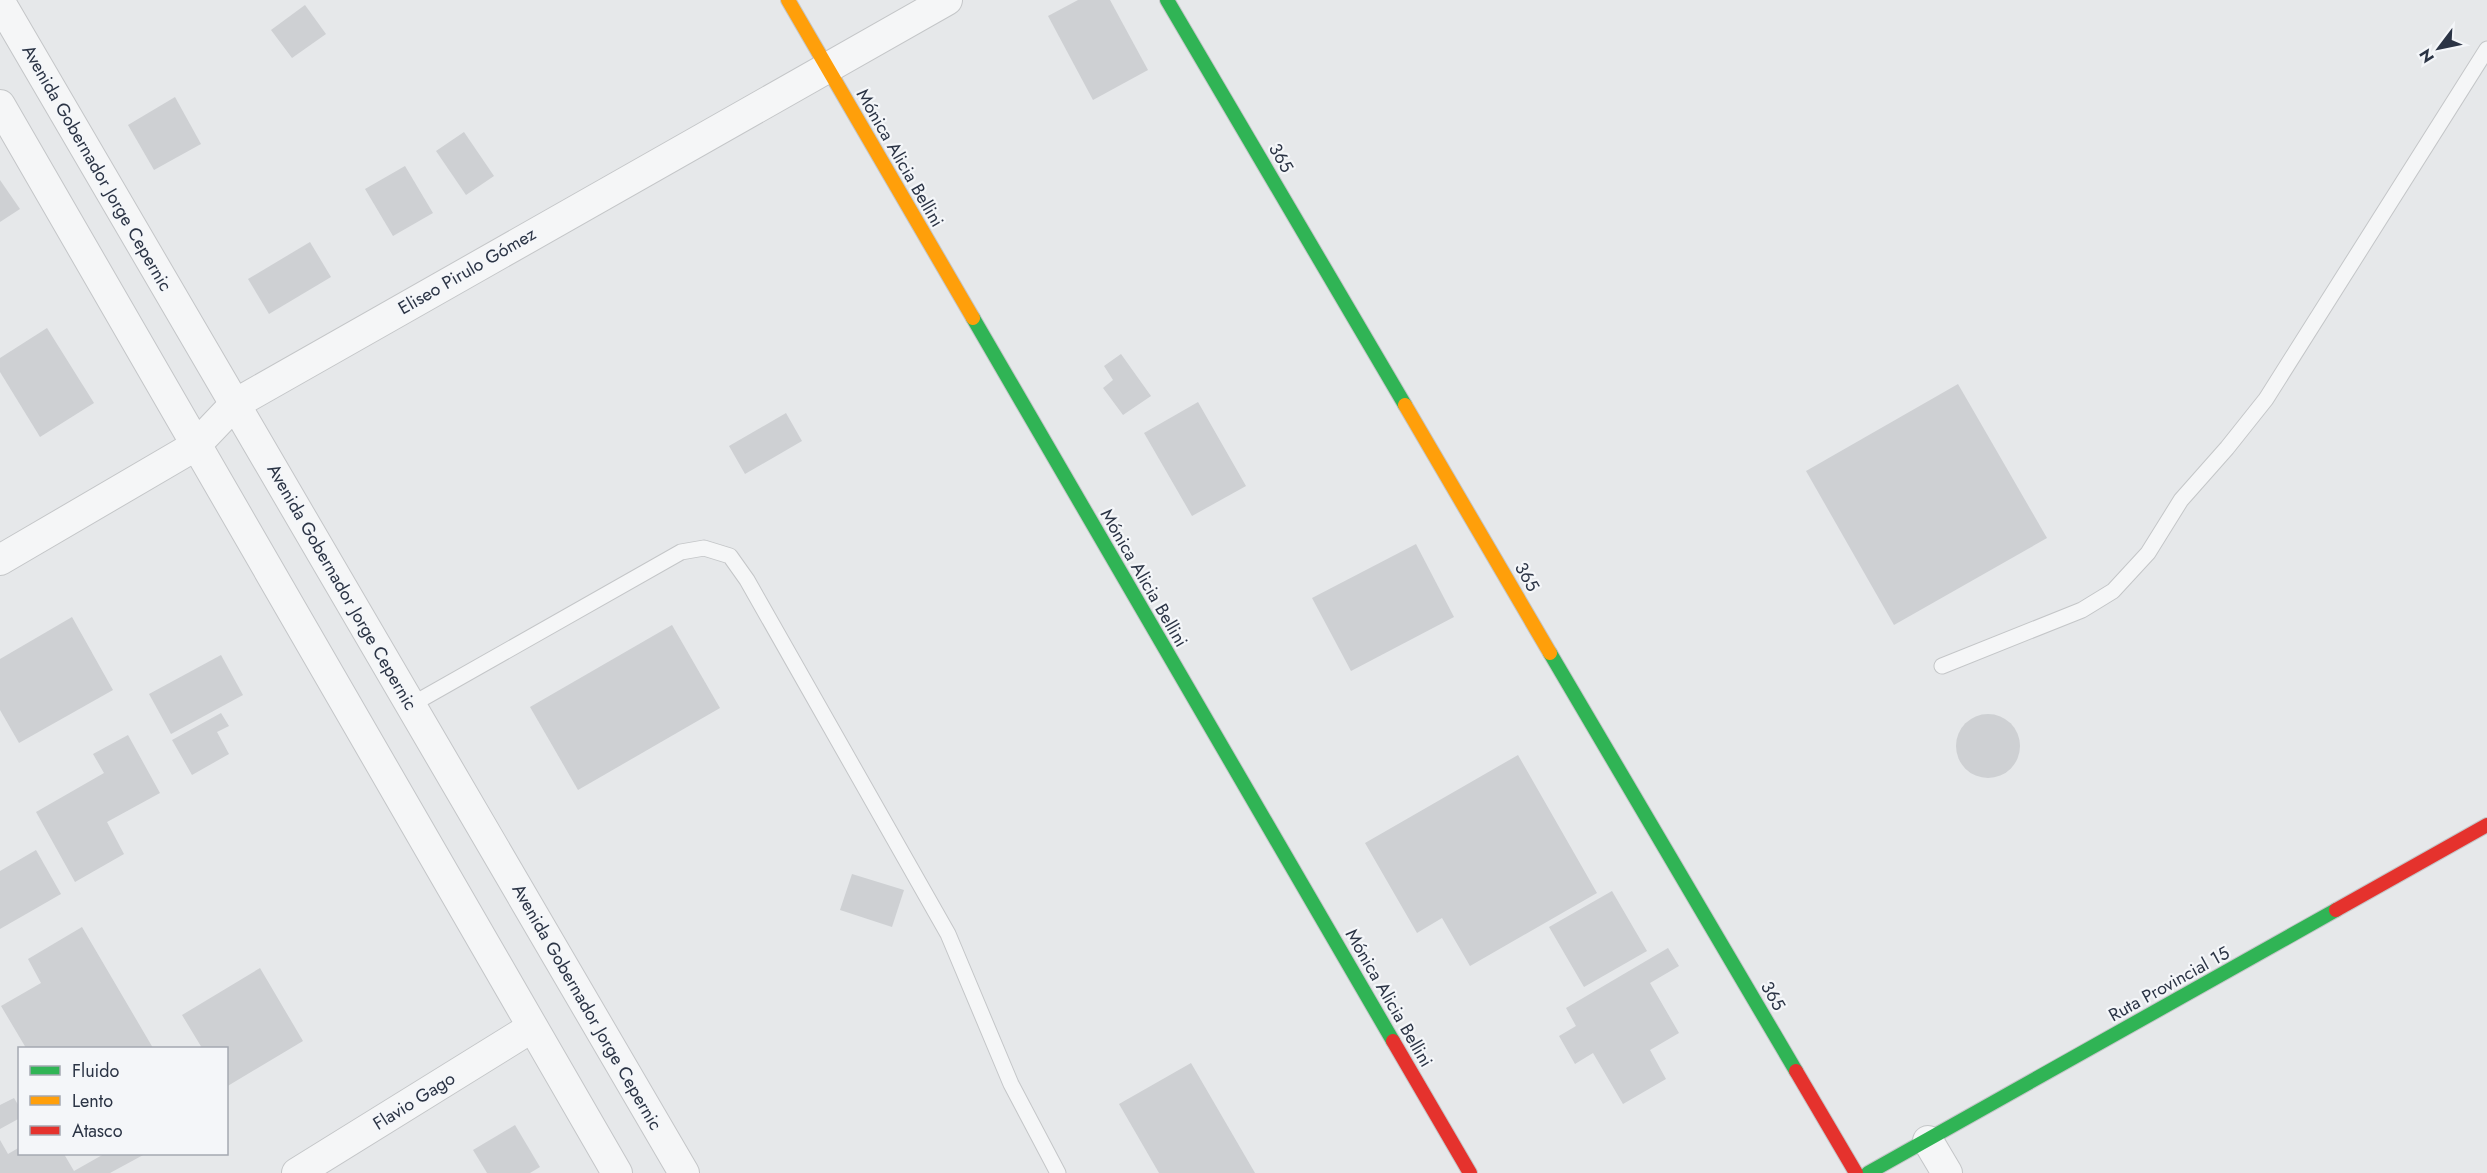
<svg xmlns="http://www.w3.org/2000/svg" width="2487" height="1173" viewBox="0 0 2487 1173" font-family="Jost,sans-serif">
	<rect width="100%" height="100%" fill="#e6e8ea"/>
	<!-- building -->
	<g fill="#ced0d3">
		<path d="M1078,0h32l38,70 -55,30 -45,-84z"/>
		<path d="M305,5l21,29 -34,24 -21,-28z"/>
		<path d="M175,97l26,47 -47,26 -26,-45z"/>
		<path d="M464,132l30,44 -28,19 -30,-44z"/>
		<path d="M405,166l28,47 -40,23 -28,-47z"/>
		<path d="M0,180l20,29 -20,13z"/>
		<path d="M310,242l21,35 -62,37 -21,-35z"/>
		<path d="M47,328l47,75 -54,34 -40,-65v-14z"/>
		<path d="M1121,354l30,42 -28,19 -20,-27 10,-8 -9,-14z"/>
		<path d="M1958,384l89,154 -153,87 -88,-154z"/>
		<path d="M1198,402l48,84 -54,30 -48,-83z"/>
		<path d="M786,413l16,28 -57,33 -16,-28z"/>
		<path d="M1416,544l38,73 -103,54 -39,-73z"/>
		<path d="M72,617l41,73 -94,53 -19,-33v-51z"/>
		<path d="M672,625l48,83 -142,82 -48,-83z"/>
		<path d="M221,655l22,40 -72,39 -22,-40z"/>
		<path d="M221,713l8,13 -12,6 12,22 -37,21 -20,-35z"/>
		<circle cx="1988" cy="746" r="32"/>
		<path d="M128,735l32,58 -53,29 17,32 -49,28 -39,-70 68,-39 -11,-19z"/>
		<path d="M1518,755l79,138 -127,73 -28,-48 -25,15 -52,-90z"/>
		<path d="M36,850l25,44 -61,35v-58z"/>
		<path d="M852,874l52,16 -12,37 -52,-17z"/>
		<path d="M1612,891l35,60 -63,36 -35,-60z"/>
		<path d="M82,927l71,121h-127l-25,-42 40,-23 -13,-24z"/>
		<path d="M1668,948l11,18 -29,17 29,50 -29,17 16,29 -43,25 -30,-51 -18,11 -16,-28 17,-10 -10,-18z"/>
		<path d="M260,968l43,73 -77,46v-39h-24l-20,-33z"/>
		<path d="M1191,1063l64,110h-96l-40,-69z"/>
		<path d="M14,1098l6,10v10l-20,11v-24z"/>
		<path d="M515,1125l25,42 -10,6h-43l-14,-23z"/>
		<path d="M0,1140l8,14 12,-7v7h44l10,17 30,-17h41l-35,19h-110z"/>
	</g>
	<g fill="none" stroke-linecap="round" stroke-linejoin="round">
		<!-- lane casing -->
		<g stroke="#c4c6c8" stroke-width="17">
			<g id="lane">
				<path d="M1942,666l140,-56 31,-19 35,-38 33,-53 46,-52 39,-49 221,-350"/>
				<path d="M411,705l270,-153 23,-4 26,8 17,24 201,354 63,150 47,89"/>
			</g>
		</g>
		<!-- street casing -->
		<g stroke="#c4c6c8" stroke-width="32">
			<g id="street">
				<path d="M0,2l684,1171"/>
				<path d="M0,105l617,1068"/>
				<path d="M0,560l195,-114 40,-42 712,-404"/>
				<path d="M1928,1141l19,32"/>
				<path d="M297,1173l234,-145"/>
			</g>
		</g>
		<!-- fast casing -->
		<g stroke="#c4c6c8" stroke-width="16">
			<g id="fast">
				<path d="M1167,0l238,405"/>
				<path d="M973,318l420,723"/>
				<path d="M1550,653l246,418"/>
				<path d="M1868,1173l468,-263"/>
			</g>
		</g>
		<!-- slow casing -->
		<g stroke="#c4c6c8" stroke-width="16">
			<g id="slow">
				<path d="M788,0l185,318"/>
				<path d="M1405,405l145,248"/>
			</g>
		</g>
		<!-- jam casing -->
		<g stroke="#c4c6c8" stroke-width="16">
			<g id="jam">
				<path d="M2336,910l151,-85"/>
				<path d="M1393,1041l77,132"/>
				<path d="M1796,1071l60,102"/>
			</g>
		</g>
		<!-- lane -->
		<use href="#lane" stroke="#f5f6f7" stroke-width="15"/>
		<!-- street -->
		<use href="#street" stroke="#f5f6f7" stroke-width="30"/>
		<!-- fast -->
		<use href="#fast" stroke="#30b455" stroke-width="14"/>
		<!-- slow -->
		<use href="#slow" stroke="#ff9f0a" stroke-width="14"/>
		<!-- jam -->
		<use href="#jam" stroke="#e5322d" stroke-width="14"/>
	</g>
	<g text-anchor="middle" stroke-width="4.5" stroke-linejoin="round" paint-order="stroke">
		<!-- street labels -->
		<g font-size="18" fill="#2b3445" stroke="#f4f6f9">
			<text transform="translate(900 158) rotate(60)" y="6">Mónica Alicia Bellini</text>
			<text transform="translate(1281 158) rotate(60)" y="6">365</text>
			<text transform="translate(97 168) rotate(60)" y="6">Avenida Gobernador Jorge Cepernic</text>
			<text transform="translate(467 271) rotate(-30)" y="6">Eliseo Pirulo Gómez</text>
			<text transform="translate(1527 577) rotate(60)" y="6">365</text>
			<text transform="translate(1144 578) rotate(60)" y="6">Mónica Alicia Bellini</text>
			<text transform="translate(342 587) rotate(60)" y="6">Avenida Gobernador Jorge Cepernic</text>
			<text transform="translate(2169 984) rotate(-29)" y="6">Ruta Provincial 15</text>
			<text transform="translate(1773 996) rotate(60)" y="6">365</text>
			<text transform="translate(1389 998) rotate(60)" y="6">Mónica Alicia Bellini</text>
			<text transform="translate(587 1007) rotate(60)" y="6">Avenida Gobernador Jorge Cepernic</text>
			<text transform="translate(414 1101) rotate(-32)" y="6">Flavio Gago</text>
		</g>
	</g>
	<!-- legend -->
	<rect x="18" y="1047" width="210" height="108" fill="#f4f6f9" stroke="#a4a8b1" stroke-width="1.5"/>
	<rect x="30" y="1066" width="30" height="9" fill="#30b455" stroke="#a4a8b1" stroke-width="1.5"/>
	<text x="72" y="1077" font-size="18" fill="#2b3445">Fluido</text>
	<rect x="30" y="1096" width="30" height="9" fill="#ff9f0a" stroke="#a4a8b1" stroke-width="1.5"/>
	<text x="72" y="1107" font-size="18" fill="#2b3445">Lento</text>
	<rect x="30" y="1126" width="30" height="9" fill="#e5322d" stroke="#a4a8b1" stroke-width="1.5"/>
	<text x="72" y="1137" font-size="18" fill="#2b3445">Atasco</text>
	<!-- north arrow -->
	<g transform="translate(2439 48) rotate(238)" stroke="#f4f6f9" stroke-width="4.5" paint-order="stroke">
	<path d="M0-4.5L10 22L0 15L-10 22Z" fill="#2b3445"/>
	<text y="-9" font-size="16" font-weight="bold" text-anchor="middle" fill="#2b3445">N</text>
	</g>
</svg>
